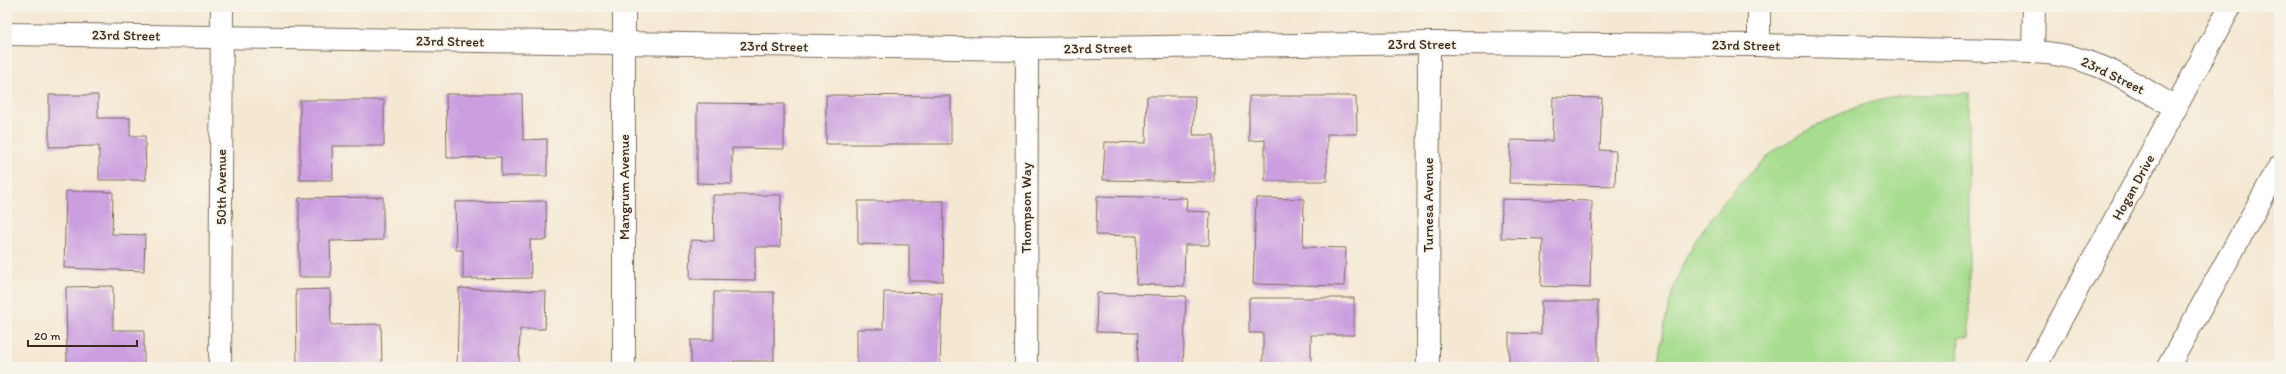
<svg xmlns="http://www.w3.org/2000/svg" width="2286" height="374" viewBox="0 0 2286 374" font-family="Itim,sans-serif">
	<rect width="100%" height="100%" fill="#f7f3e8"/>
	<filter id="ink" filterUnits="userSpaceOnUse"><feTurbulence type="fractalNoise" baseFrequency=".025" numOctaves="2"/><feDisplacementMap in="SourceGraphic" scale="8" xChannelSelector="R" yChannelSelector="G"/><feConvolveMatrix kernelMatrix="1 2 1 2 8 2 1 2 1" color-interpolation-filters="sRGB"/></filter>
	<filter id="wash" filterUnits="userSpaceOnUse"><feTurbulence type="fractalNoise" baseFrequency=".012" numOctaves="4" result="noise"/><feDisplacementMap in="SourceGraphic" scale="16" xChannelSelector="R" yChannelSelector="G"/><feGaussianBlur stdDeviation="0.9" result="paint"/><feColorMatrix in="noise" values="0 0 0 0 0 0 0 0 0 0 0 0 0 0 0 0 0 1.4 0 .05"/><feComposite in="paint" operator="in"/></filter>
	<g filter="url(#wash)">
		<rect width="100%" height="100%" fill="#f4e8d2"/>
		<!-- green -->
		<path fill="#a6dd8e" stroke="#708456" d="M1969,93v244h-10l-1,30h-299c3,-36 10,-72 25,-105 17,-37 66,-95 99,-117 28,-18 59,-34 90,-43 30,-9 65,-7 96,-9z"/>
		<g id="blocks">
			<!-- building -->
			<g fill="#cb9ee0">
				<path d="M446,94h76l1,46 24,-1v37h-46v-19l-54,1z"/>
				<path d="M49,95h49v23h32v18h15l1,44h-47v-34l-50,1z"/>
				<path d="M826,95l125,1v48h-125z"/>
				<path d="M1147,96h48l-2,39h21v47l-111,-2 2,-38 41,1z"/>
				<path d="M1249,96h107l1,38h-30v47h-62v-41l-16,1z"/>
				<path d="M1553,97l49,1 -2,52 16,1 -1,35 -106,-3 2,-43 41,1z"/>
				<path d="M300,100h84v46h-52l1,34h-33z"/>
				<path d="M697,103l87,1v45l-52,-1v36l-35,-1z"/>
				<path d="M66,191l47,1 -1,42 33,1 -1,36 -80,-3z"/>
				<path d="M713,195h68l-1,52h-25v33l-65,-1 1,-39 23,1z"/>
				<path d="M1097,196l90,2 -1,13 24,1 -1,33h-24l-1,41 -48,-2 1,-48 -41,-1z"/>
				<path d="M383,197v43l-53,1 1,36h-32v-79z"/>
				<path d="M1256,198l48,1 -1,48 43,1 -2,38 -91,-2z"/>
				<path d="M1502,199l90,2 -2,87 -49,-2 2,-47 -42,-1z"/>
				<path d="M546,201l1,39h-17l1,38 -68,1v-29h-7l-1,-48z"/>
				<path d="M858,201h86l-1,80h-34v-36l-51,-1z"/>
				<path d="M113,286v44h31v37h-77l-1,-80z"/>
				<path d="M459,288l87,3 -1,38h-25l-1,38h-62z"/>
				<path d="M330,289l1,36 50,-1 1,43h-85l-1,-77z"/>
				<path d="M714,292h60v69h-40v6h-43v-27h23z"/>
				<path d="M884,292l58,1 -2,74h-83v-38h26z"/>
				<path d="M1097,293l89,3 -3,71h-46l1,-34 -42,-1z"/>
				<path d="M1249,298h105v37h-43v32h-48v-34h-14z"/>
				<path d="M1541,301h57v66h-89v-34l32,1z"/>
			</g>
		</g>
	</g>
	<g filter="url(#ink)">
		<use href="#blocks" fill-opacity="0" stroke="#7c6c5d" stroke-width="1"/>
		<g fill="none" stroke-linecap="round" stroke-linejoin="round">
			<!-- minor casing -->
			<g stroke="#7c6c5d" stroke-width="24">
				<g id="minor">
					<path d="M1759,7v38"/>
					<path d="M7,34l1020,15 402,-6 330,2 274,7c59,2 95,28 143,56"/>
					<path d="M2033,52l1,-45"/>
					<path d="M220,367l2,-360"/>
					<path d="M624,367v-360"/>
					<path d="M1026,367l1,-318"/>
					<path d="M1428,367l1,-324"/>
					<path d="M2035,367l195,-360"/>
					<path d="M2168,367l111,-200"/>
				</g>
			</g>
			<!-- minor -->
			<use href="#minor" stroke="#fff" stroke-width="22"/>
		</g>
	</g>
	<g text-anchor="middle" stroke-width="3.5" stroke-linejoin="round" paint-order="stroke">
		<!-- street labels -->
		<g font-size="14" fill="#3b2a1e" stroke="#f7f3e8">
			<text transform="translate(126 35) rotate(1)" y="5">23rd Street</text>
			<text transform="translate(450 41) rotate(1)" y="5">23rd Street</text>
			<text x="1422" y="49">23rd Street</text>
			<text transform="translate(1746 45) rotate(1)" y="5">23rd Street</text>
			<text transform="translate(774 46) rotate(1)" y="5">23rd Street</text>
			<text transform="translate(1098 48) rotate(-1)" y="5">23rd Street</text>
			<text transform="translate(2113 75) rotate(26)" y="5">23rd Street</text>
			<text transform="translate(221 187) rotate(-90)" y="5">50th Avenue</text>
			<text transform="translate(624 187) rotate(-90)" y="5">Mangrum Avenue</text>
			<text transform="translate(2133 187) rotate(-61)" y="5">Hogan Drive</text>
			<text transform="translate(1428 205) rotate(-90)" y="5">Turnesa Avenue</text>
			<text transform="translate(1026 208) rotate(-90)" y="5">Thompson Way</text>
		</g>
	</g>
	<!-- margin -->
	<rect width="2286" height="374" fill="none" stroke="#f7f3e8" stroke-width="24"/>
	<!-- scale -->
	<path d="M28 340v6h109v-6" fill="none" stroke="#3b2a1e" stroke-width="2"/>
	<text x="34" y="340" font-size="12" fill="#3b2a1e" stroke="#f7f3e8" stroke-width="3" paint-order="stroke">20 m</text>
</svg>
